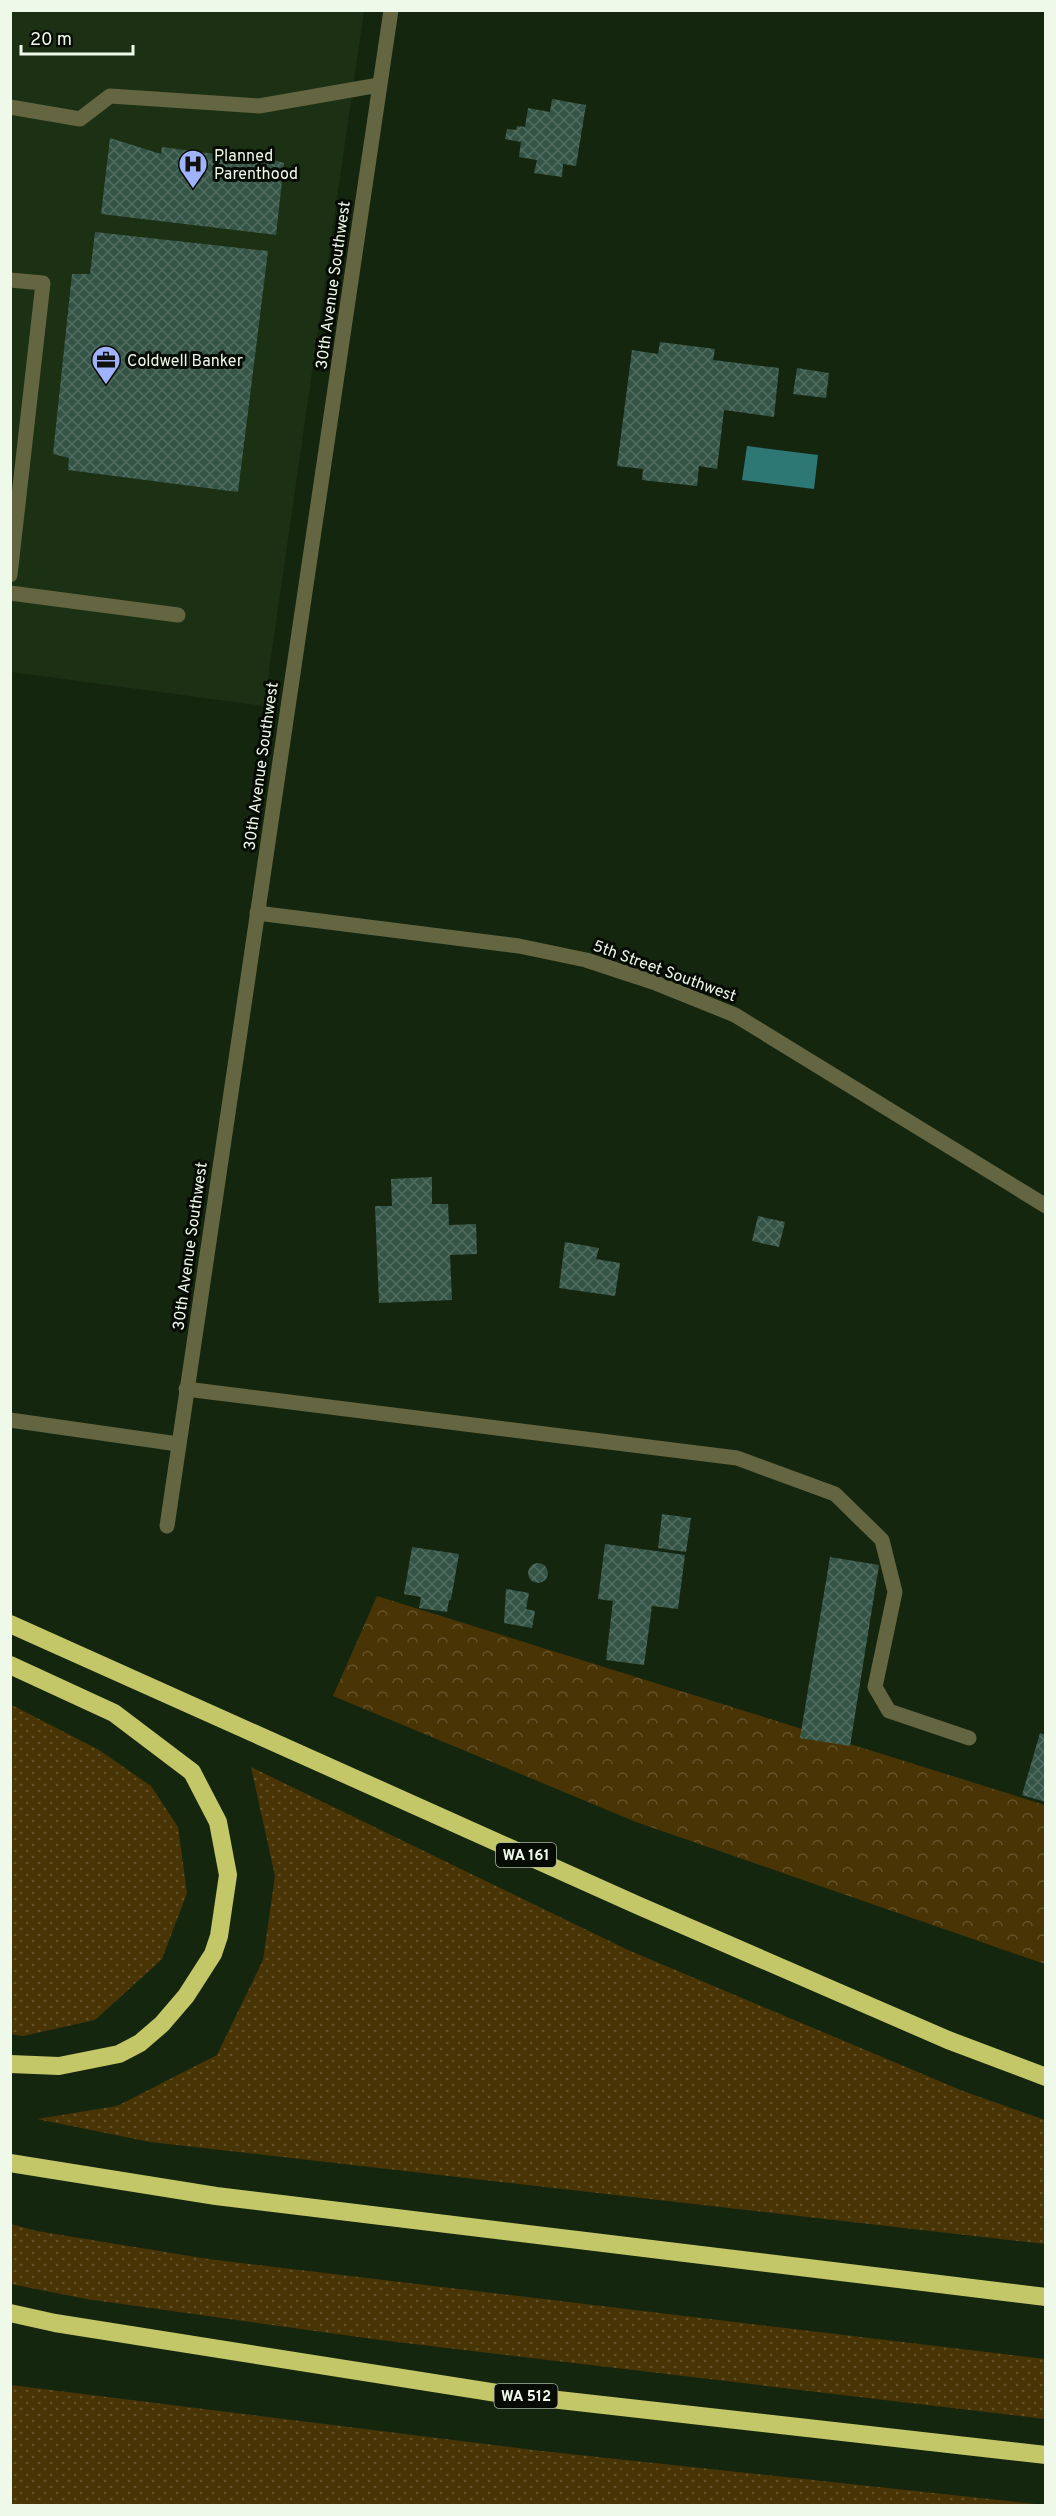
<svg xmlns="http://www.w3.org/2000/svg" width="1056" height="2516" viewBox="0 0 1056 2516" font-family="Overpass,sans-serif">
	<defs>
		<pattern id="grass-dots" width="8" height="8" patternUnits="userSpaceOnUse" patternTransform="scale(1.5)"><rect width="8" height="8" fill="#483405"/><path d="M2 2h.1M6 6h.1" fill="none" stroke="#63522a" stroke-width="1.8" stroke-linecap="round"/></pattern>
		<pattern id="forest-crowns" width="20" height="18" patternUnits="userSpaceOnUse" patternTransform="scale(1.5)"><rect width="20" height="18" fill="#483405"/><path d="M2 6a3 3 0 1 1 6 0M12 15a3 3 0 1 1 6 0" fill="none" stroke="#63522a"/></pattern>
		<pattern id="building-cross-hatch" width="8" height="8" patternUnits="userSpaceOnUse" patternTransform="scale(1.5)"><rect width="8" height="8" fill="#345446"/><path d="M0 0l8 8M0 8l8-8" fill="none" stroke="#526d61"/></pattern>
	</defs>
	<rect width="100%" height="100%" fill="#15260f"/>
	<!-- built -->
	<path fill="#1c3014" d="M11,11h353l-100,695 -253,-34z"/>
	<!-- grass -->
	<g fill="url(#grass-dots)">
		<path d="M10,1704l89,46 52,36 27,41 9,66 -25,66 -67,61 -72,16 -13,-2z"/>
		<path d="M251,1767l377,183 335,141 82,29v124l-895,-102 -113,-23 80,-13 100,-51 46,-95 12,-84z"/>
		<path d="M11,2224l26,7 171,28 837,100v60l-665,-79 -294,-41 -75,-15z"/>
		<path d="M11,2385l531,66 503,54h-1034z"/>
	</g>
	<!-- forest -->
	<path fill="url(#forest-crowns)" d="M377,1596l668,209v159l-409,-142 -303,-126z"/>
	<!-- water -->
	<path fill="#2d7775" d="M747,446l71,9 -4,34 -72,-9z"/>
	<!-- building -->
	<g fill="url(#building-cross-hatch)">
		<path d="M552,99l34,6 -10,61 -13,-2 -1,13 -28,-4 3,-13 -18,-3 2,-15 -16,-3 2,-10 9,1 1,-4 8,1 3,-19 22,4z"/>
		<path d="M110,138l51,16 1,-7 91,12v-5l31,9 -8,72 -175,-21z"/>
		<path d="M95,232l173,19 -30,241 -170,-22 1,-12 -16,-4 19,-180h18z"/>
		<path d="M660,342l55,7 -2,11 66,8 -5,49 -50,-7 -7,59 -18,-3 -2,20 -55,-6 1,-11 -26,-3 15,-116 26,4z"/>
		<path d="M797,368l32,5 -3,25 -33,-4z"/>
		<path d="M432,1177v27h16l1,21 27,-1 1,30 -27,1 2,45 -73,3 -4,-97h17l-1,-27z"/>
		<path d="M758,1216l27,6 -6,25 -27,-6z"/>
		<path d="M565,1242l34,6 -3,11 24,4 -5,33 -56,-8z"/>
		<path d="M662,1514l29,4 -5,34 -28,-4z"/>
		<path d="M605,1544l80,11 -7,54 -26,-3 -8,59 -38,-5 7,-59 -15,-2z"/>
		<path d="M412,1547l47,7 -8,46h-2l-2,12 -28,-4 2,-11 -17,-3z"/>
		<path d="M830,1557l49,8 -29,181 -50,-8z"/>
		<circle cx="538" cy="1573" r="10"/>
		<path d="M506,1589l23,4 -3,16 9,2 -3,17 -28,-5z"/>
		<path d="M1040,1733l6,2v67l-24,-7z"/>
	</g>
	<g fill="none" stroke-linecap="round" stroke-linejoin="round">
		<!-- minor -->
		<g stroke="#646641" stroke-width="15">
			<path d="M10,107l70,12 30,-23 149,10 120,-21"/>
			<path d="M10,280l33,3 -33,292"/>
			<path d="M10,593l168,22"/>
			<path d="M257,913l262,33 67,14 67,22 82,33 311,191"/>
			<path d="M186,1389l551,69 98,36 47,46 13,52 -20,95 14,24 80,27"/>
			<path d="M10,1420l168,24"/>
			<path d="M167,1526l224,-1516"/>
		</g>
		<!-- highway -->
		<g stroke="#c4c767" stroke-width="18">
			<path d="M10,1624l627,281 311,135 98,37"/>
			<path d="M10,1665l104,48 78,59 26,50 10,53 -9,61 -6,18 -27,42 -24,28 -22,19 -21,11 -60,12 -49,-2"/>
			<path d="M10,2163l206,33 830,101"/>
			<path d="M10,2313l45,10 442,70 549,62"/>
		</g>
	</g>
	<!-- icons -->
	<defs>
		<g id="hospital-pin" transform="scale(1.5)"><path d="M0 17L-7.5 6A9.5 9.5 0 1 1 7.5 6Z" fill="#a1b2fd" stroke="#060c04"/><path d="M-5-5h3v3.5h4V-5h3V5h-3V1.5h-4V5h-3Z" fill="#111"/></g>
		<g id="office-pin" transform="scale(1.5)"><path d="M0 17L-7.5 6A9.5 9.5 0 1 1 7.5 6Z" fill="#a1b2fd" stroke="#060c04"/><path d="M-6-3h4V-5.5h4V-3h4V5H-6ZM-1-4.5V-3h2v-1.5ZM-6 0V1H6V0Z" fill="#111"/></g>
	</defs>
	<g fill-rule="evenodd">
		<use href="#hospital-pin" x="193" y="164"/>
		<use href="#office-pin" x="106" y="360"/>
	</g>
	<g text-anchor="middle" stroke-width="6" stroke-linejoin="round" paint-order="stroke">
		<!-- shield labels -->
		<g fill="#060c04" stroke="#a8b2a5" stroke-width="1.5">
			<rect x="496" y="1843" width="60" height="24" rx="4.5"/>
			<rect x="494.5" y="2384" width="63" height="24" rx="4.5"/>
		</g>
		<g font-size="15" font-weight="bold" fill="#eef9ea">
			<text x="526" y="1860">WA 161</text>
			<text x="526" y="2401">WA 512</text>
		</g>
		<!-- poi labels -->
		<g font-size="16" fill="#eef9ea" stroke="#060c04" text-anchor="start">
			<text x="214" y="161">Planned<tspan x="214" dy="18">Parenthood</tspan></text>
			<text x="127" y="366">Coldwell Banker</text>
		</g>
		<!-- street labels -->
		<g font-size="16" fill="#eef9ea" stroke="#060c04">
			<text transform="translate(332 285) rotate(-82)" y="6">30th Avenue Southwest</text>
			<text transform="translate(260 766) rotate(-82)" y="6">30th Avenue Southwest</text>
			<text transform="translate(665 970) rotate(20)" y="6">5th Street Southwest</text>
			<text transform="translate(189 1246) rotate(-82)" y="6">30th Avenue Southwest</text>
		</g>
	</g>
	<!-- border -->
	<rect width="1056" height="2516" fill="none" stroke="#eef9ea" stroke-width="24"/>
	<!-- scale -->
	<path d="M21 45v9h112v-9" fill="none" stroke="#eef9ea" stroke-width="3"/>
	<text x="30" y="45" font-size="18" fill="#eef9ea" stroke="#060c04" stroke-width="4.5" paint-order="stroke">20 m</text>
</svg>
